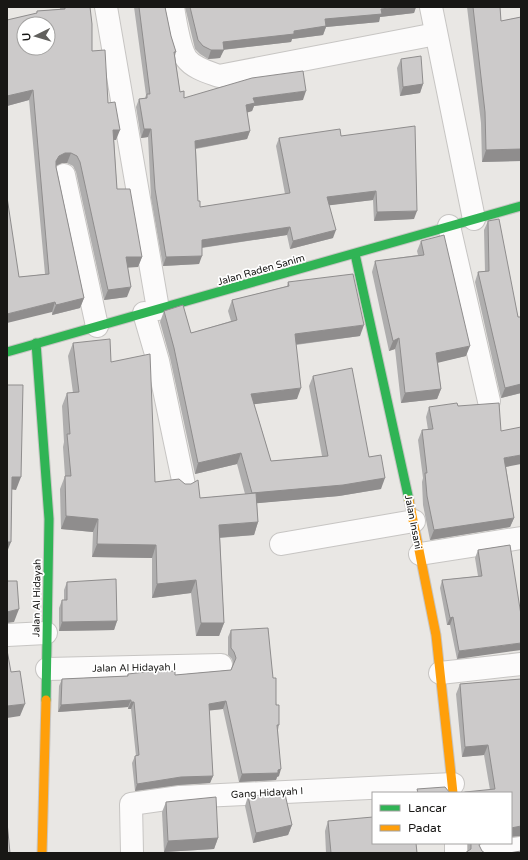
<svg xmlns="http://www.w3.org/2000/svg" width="528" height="860" viewBox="0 0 528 860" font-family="'Varela Round',sans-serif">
	<rect width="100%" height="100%" fill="#e9e7e4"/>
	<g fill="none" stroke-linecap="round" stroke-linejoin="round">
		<!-- street casing -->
		<g stroke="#c7c5c3" stroke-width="24">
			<g id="street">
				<path d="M106,7l52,302"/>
				<path d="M173,7c2,13 7,41 13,51 7,10 22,14 33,18l217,-42"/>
				<path d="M431,7l43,212"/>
				<path d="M64,175l33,151"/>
				<path d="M449,226l40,175"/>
				<path d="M144,313l14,48 26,124"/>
				<path d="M281,544l133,-23"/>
				<path d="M420,554l101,-16"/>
				<path d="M7,635l39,-2"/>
				<path d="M47,669l174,-4"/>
				<path d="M440,673l81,-9"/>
				<path d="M456,843v10"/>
				<path d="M132,853l-1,-49 49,-7 273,-13"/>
				<path d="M488,853l33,-5"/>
			</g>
		</g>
		<!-- fast casing -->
		<g stroke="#c7c5c3" stroke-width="11">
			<g id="fast">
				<path d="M355,254l54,246"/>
				<path d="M36,343l13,176 -3,181"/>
				<path d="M7,352l514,-146"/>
			</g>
		</g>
		<!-- slow casing -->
		<g stroke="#c7c5c3" stroke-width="11">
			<g id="slow">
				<path d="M409,500l27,135 17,158"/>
				<path d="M42,853l4,-153"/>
			</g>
		</g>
		<!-- street -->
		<use href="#street" stroke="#fcfbfb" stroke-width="22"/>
		<!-- fast -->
		<use href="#fast" stroke="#30b455" stroke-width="9"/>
		<!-- slow -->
		<use href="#slow" stroke="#ff9f0a" stroke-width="9"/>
	</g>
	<!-- wall -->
	<g fill="#afaeae">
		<path d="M60,7h30l2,44 16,52 8,37h-2l3,49 25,68 -4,10h-10l-1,30 -23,3 -28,-128 -3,-6 -6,-3h-5l-6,3 28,132 -4,10 -28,7v-3l-33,-35 26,-3 -16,-174 -22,6v-86l29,-6 1,-3 23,-2z"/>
		<path d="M134,7h31l6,29 5,16 -1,4 5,36 4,6 119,2 -49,6 -2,5 -5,1 3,19 -3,8 -51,10 2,52 2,6 85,-13 -9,-48 3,-8 62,-2 73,83 -40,2 -1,-21 -44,5 4,33 -43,11 -3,-14 -85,13 -3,16 -36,2 -12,-68 -3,-61 -7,1 -5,-31 3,-8 6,-1 1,-3z"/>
		<path d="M185,7h231l-2,6 -34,4 -1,5 -53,5 -3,8 -31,4 -1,3 -68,8 -3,8 -12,1 -8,-5 -5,-5z"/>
		<path d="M467,7h33l1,14 20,-4v144l-39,1 -1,-39z"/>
		<path d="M401,59l22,25 -3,9 -20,3 -3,-28z"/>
		<path d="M488,221l30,96 3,76 -20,5 -26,-116 3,-10 7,-1 -1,-41z"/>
		<path d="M421,241l45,115 -28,6 3,27 -4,10 -36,4 -6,-54 -6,2 -17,-79 3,-11 43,-6 -1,-4z"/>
		<path d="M288,282l72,54 -64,9 1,54 -43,5 17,57 51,-5 -13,-70 4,-10 56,81 12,32 -42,7 -82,7 1,19 -4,13 -34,3 4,85 -5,13h-23l-5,-43 -39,5v-40l-60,-1 1,-25 -32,-3 -1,-40 5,-13 -2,-29 1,-5 -2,-36 5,-13h6l-5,-37 5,-13 38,19 44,120 45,16 45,-4 -8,-30 -42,10 -25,-116 -10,-36 4,-11 27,22 40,-12 -3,-10 4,-11 55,-14z"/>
		<path d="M458,406l43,25 5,36 8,51 -4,9 -80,13 -7,-35 -1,-23 1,-4 -5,-38 4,-10h6l-2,-13 3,-10z"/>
		<path d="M510,545l-53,114 -7,-34h-3l-7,-37 2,-8 36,-4 -3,-18 3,-8z"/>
		<path d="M67,582l50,39 -3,9 -55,1v-23l3,-8h2v-10z"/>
		<path d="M231,630l42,48 6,47 -1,5 1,46 -2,1 -1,3 -37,2 -16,-73 -14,1 4,66 -3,7 -32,2 -43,6 -3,-28 3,-7h1l-5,-47h-3v-2l-70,5 1,-26 3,-7 65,-3 1,-2 47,1 56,-5 2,-6 -1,-5 -4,-4v-18z"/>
		<path d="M521,679l-2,157 -29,-46 -6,-35 -22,2 -6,-63 4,-10z"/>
		<path d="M248,796l44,29 -4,10 -35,8 -8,-37z"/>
		<path d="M166,802l52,36 -4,11 -50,3 -2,-40z"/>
		<path d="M328,821l89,32h-91l-1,-22z"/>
		<path d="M468,843h13l-2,1 -11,7z"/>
	</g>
	<!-- shaded-wall -->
	<g fill="#8f8d8d">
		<path d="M397,7h19l-2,6 -34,4 -1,5 -53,5 -3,8 -31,4 -1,3 -71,8 3,-8 102,-23 56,-10z"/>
		<path d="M211,50h13l-4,8 -12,1z"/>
		<path d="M423,84l-3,9 -20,3 3,-9z"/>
		<path d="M33,90l-4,10 -22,6v-10z"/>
		<path d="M306,91l-3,9 -49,6 -2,5 -9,3 3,-9 7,-7z"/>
		<path d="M144,129h7l-3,8 -7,1z"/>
		<path d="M113,130h7l-4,10h-7z"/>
		<path d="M250,131l-3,8 -55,10 3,-8z"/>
		<path d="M521,149v12l-39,1 4,-12z"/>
		<path d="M65,153h6l-4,10h-5l-7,3 1,-5 3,-5z"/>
		<path d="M376,191l-3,9 -49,6 3,-9z"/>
		<path d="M417,211l-3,8 -40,2 3,-9z"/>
		<path d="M290,227l-3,8 -88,13 3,-8z"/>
		<path d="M336,230l-3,8 -43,11 3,-8z"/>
		<path d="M202,256l-3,8 -36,2 3,-9z"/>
		<path d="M126,257h16l-4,10 -15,1z"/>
		<path d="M131,287l-4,10 -23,3 4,-10z"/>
		<path d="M84,298l-4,10 -28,7 4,-10z"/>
		<path d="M55,302l-3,10 -45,11v-9z"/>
		<path d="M364,325l-4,11 -69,9 4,-11z"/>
		<path d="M399,338l-4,11 -6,2 4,-10z"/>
		<path d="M470,346l-4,10 -33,8 3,-11z"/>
		<path d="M521,384v9l-20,5 4,-10z"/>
		<path d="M301,388l-4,11 -50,6 4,-11z"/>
		<path d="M441,389l-4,10 -36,4 4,-10z"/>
		<path d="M241,453l-4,11 -42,10 3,-11z"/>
		<path d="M521,455v9l-20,4 3,-10z"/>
		<path d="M12,477h9l-5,13 -8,-1z"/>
		<path d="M385,478l-4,11 -42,7 -91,8 4,-11z"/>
		<path d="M66,516l32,3 -5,13 -32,-3z"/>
		<path d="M514,518l-4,9 -80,13 4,-10z"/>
		<path d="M258,522l-4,13 -40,3 5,-13z"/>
		<path d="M7,542h4l-4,10z"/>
		<path d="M97,544l59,1 -4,13 -60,-1z"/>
		<path d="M196,580l-5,13 -39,5 5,-14z"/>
		<path d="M19,609l-5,13 -7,1v-11z"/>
		<path d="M453,617l-3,8h-3l3,-7z"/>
		<path d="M117,621l-3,9 -55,1 3,-9z"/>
		<path d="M201,623h23l-5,13h-23z"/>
		<path d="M521,643v7l-64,9 2,-8z"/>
		<path d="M131,700l-3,7 -70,5 3,-7z"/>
		<path d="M226,701l-3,8 -17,2 3,-7z"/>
		<path d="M131,702h3l-3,7h-3z"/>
		<path d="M25,704l-5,12 -13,2v-12z"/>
		<path d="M488,745l-4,10 -22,2 3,-10z"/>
		<path d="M281,769l-2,7 -2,1 -1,3 -37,2 3,-8z"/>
		<path d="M213,776l-3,7 -32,2 -43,6 2,-7 44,-7z"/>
		<path d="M292,825l-4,10 -35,8 3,-10z"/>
		<path d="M521,826v10l-10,1v-9z"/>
		<path d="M218,838l-4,11 -50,3 4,-11z"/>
	</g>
	<!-- building -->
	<g fill="#cccaca" stroke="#8f8d8d" fill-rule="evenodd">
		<path d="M65,7h25l2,17v27l13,-1 3,53 7,-1 5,28h-7l4,59h13l12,68h-16l5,30 -23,3 -28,-128 -3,-6 -6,-3h-6l-6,3 -3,5v6l28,131 -28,7 -1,-3 -48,12v-117l12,80 30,-3 -16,-184 -26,6v-76l30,-7v-2l28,-2zM24,24h24v24h-24z"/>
		<path d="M139,7h26l6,29 5,16h-2l6,40 4,-1v7l68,-20 51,-7 3,20 -53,7 2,5 -9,2 4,26 -55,10 3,60h2v6l90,-14 -11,-55 61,-9 1,7 74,-10 2,85 -40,1 -1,-21 -49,6 9,33 -43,11 -3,-14 -88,13v16l-36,1 -11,-68 -4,-60h-7l-5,-30 8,-1v-4h3z"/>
		<path d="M190,7h207l-16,2 1,5 -57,5 1,7 -32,5v3l-71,8 1,8h-13l-8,-4 -5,-6z"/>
		<path d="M473,7h27l1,14 20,-4v132l-35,1 -1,-38z"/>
		<path d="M421,56l2,28 -20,3 -2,-28z"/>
		<path d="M499,219l19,98h3v67l-16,4 -27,-116 11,-1 -1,-50z"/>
		<path d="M444,235l26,111 -34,7 5,36 -36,4 -6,-55 -6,3 -18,-80 49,-6 -3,-14z"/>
		<path d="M353,274l11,51 -69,9 6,54 -50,6 20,67 57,-5 -15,-80 39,-8 17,89 12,-2 4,23 -42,7 -91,8 -11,-40 -43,10 -24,-115 -10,-37 19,-6 8,28 46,-13 -5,-20 57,-14 -1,-4z"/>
		<path d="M110,339l1,23 39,-8 5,128 24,-3 6,5h6l7,-4 2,18 56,-5 2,29 -39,3 5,98h-23l-5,-43 -39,4 -1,-39 -59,-1 1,-25 -32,-3 -1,-40h6l-4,-42h3l-3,-41 12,-1 -6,-49z"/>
		<path d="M7,385h16l-2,92h-9l-1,65h-4z"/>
		<path d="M457,403l1,3 41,-3 2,28 20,-4v28l-17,3 10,60 -80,12 -7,-34 -2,-23h2l-5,-43 11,-1 -4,-22z"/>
		<path d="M510,545l11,70v28l-62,8 -6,-34 -3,1 -8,-38 40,-4 -4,-26z"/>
		<path d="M116,579l1,42 -55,1v-22h5v-18z"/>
		<path d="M7,581h10l2,28 -12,3z"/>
		<path d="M268,628l5,50h3v27h3v20h-2l4,44 -3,1v3l-36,1 -16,-73 -17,3 4,72 -32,1 -44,7 -2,-28 4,-1 -5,-53h-3v-2l-70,5 1,-26 66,-3v-2l17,-2 30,-1v4l56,-5 5,-12 -2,-6 -3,-4v-18z"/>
		<path d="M7,650l4,22 9,-1 5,33 -18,2z"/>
		<path d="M521,679v147l-10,2v-35h-48l2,-1 30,-3 -7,-44 -23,2 -5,-63z"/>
		<path d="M445,787l5,6h-32l-1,-4z"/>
		<path d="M285,794l7,31 -36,8 -8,-37z"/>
		<path d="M216,797l2,41 -50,3 -2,-39z"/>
		<path d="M373,817v26h43l1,10h-86l-3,-32z"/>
		<path d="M7,822l3,31h-3z"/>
		<path d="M471,843h9l-1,2 3,6 3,2h-20l6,-4z"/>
		<path d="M521,851v2h-12z"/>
	</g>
	<g text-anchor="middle" stroke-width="3.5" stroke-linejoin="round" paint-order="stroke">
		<!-- street labels -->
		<g font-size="10" fill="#181715" stroke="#fff">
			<text transform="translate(261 269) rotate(-16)" y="4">Jalan Raden Sanim</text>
			<text transform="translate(414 522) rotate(79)" y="4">Jalan Insani</text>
			<text transform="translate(36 598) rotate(-89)" y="4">Jalan Al Hidayah</text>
			<text transform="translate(134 667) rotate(-1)" y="4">Jalan Al Hidayah I</text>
			<text transform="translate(267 792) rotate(-3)" y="4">Gang Hidayah I</text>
		</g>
	</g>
	<!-- border -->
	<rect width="528" height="860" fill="none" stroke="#181715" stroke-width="16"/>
	<!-- legend -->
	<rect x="372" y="792" width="140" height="52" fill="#ffffff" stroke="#a3a2a1"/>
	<rect x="380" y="805" width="20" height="6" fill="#30b455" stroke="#a3a2a1"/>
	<text x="408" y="812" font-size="12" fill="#181715">Lancar</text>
	<rect x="380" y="825" width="20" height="6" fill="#ff9f0a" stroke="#a3a2a1"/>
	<text x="408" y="832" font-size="12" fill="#181715">Padat</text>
	<!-- north arrow -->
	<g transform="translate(36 36) rotate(265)"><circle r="19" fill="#ffffff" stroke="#a3a2a1"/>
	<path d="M0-3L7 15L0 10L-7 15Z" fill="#61605d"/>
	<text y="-6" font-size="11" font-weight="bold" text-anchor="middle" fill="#181715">U</text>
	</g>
</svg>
